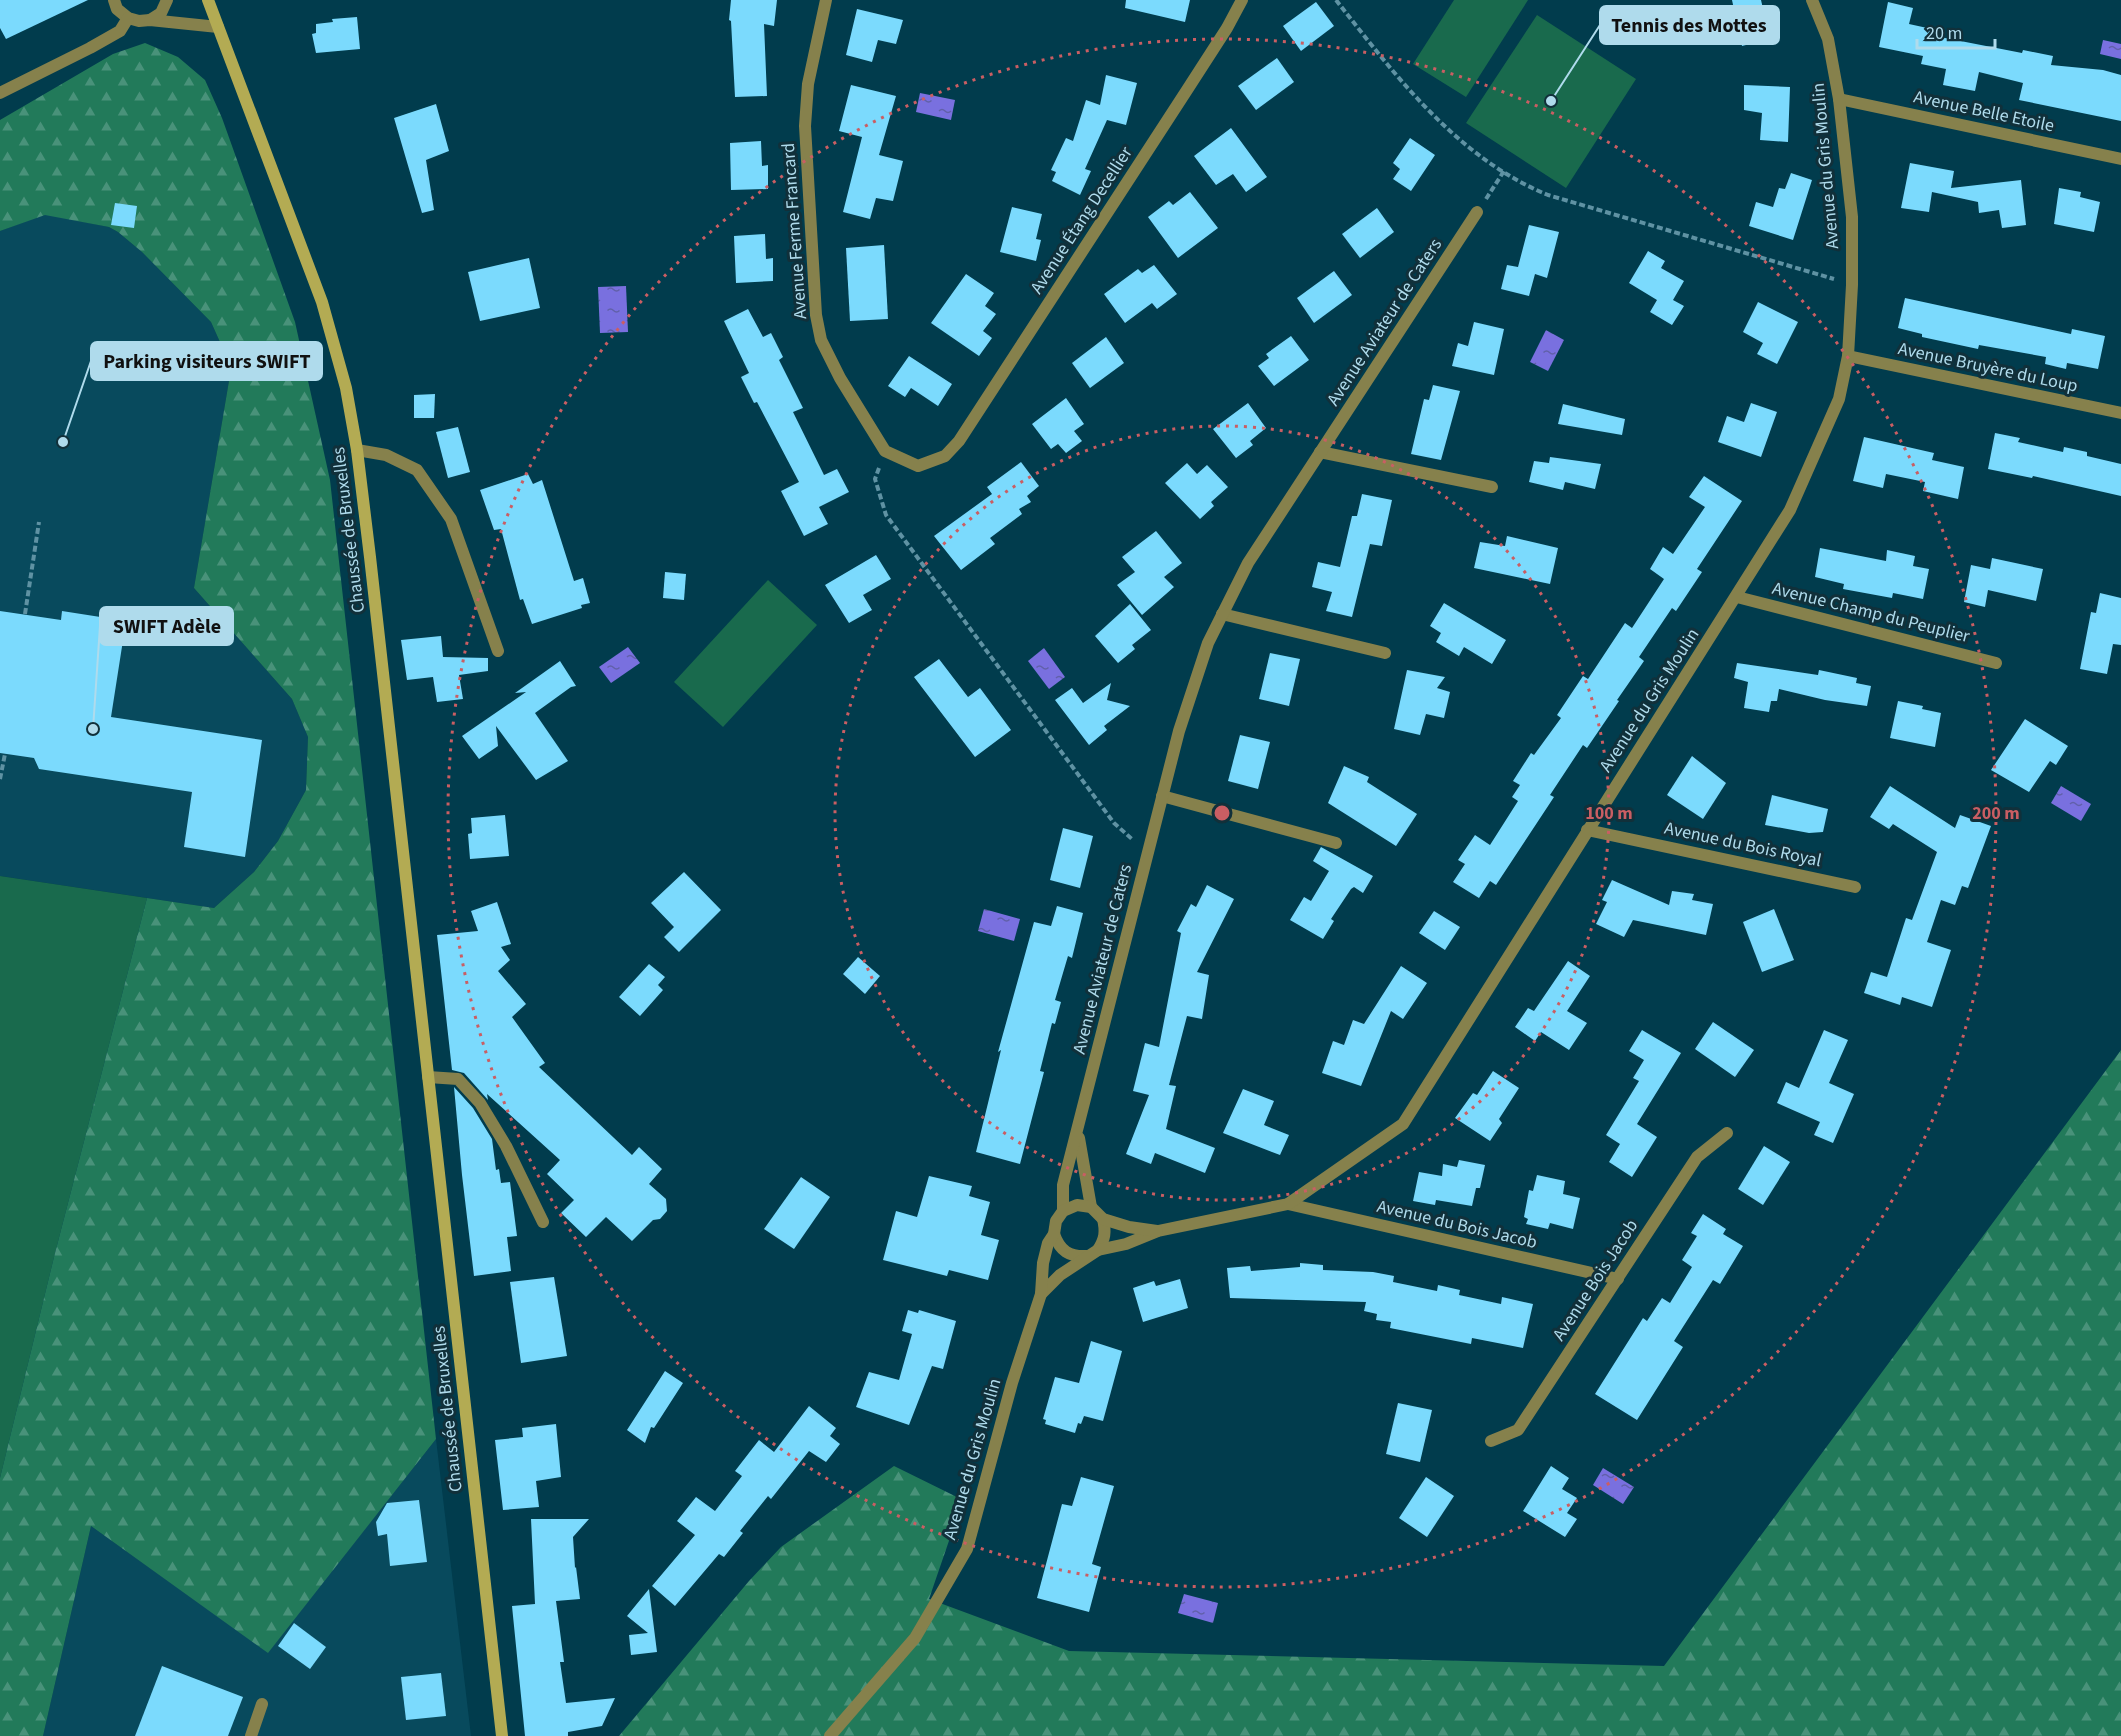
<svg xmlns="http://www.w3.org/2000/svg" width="2121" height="1736" viewBox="0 0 2121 1736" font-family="'Source Sans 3',sans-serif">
	<defs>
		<pattern id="forest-firs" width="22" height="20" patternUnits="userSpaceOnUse" patternTransform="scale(1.5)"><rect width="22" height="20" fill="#227a5a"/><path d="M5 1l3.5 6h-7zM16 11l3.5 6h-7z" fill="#49927a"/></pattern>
		<pattern id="water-ripples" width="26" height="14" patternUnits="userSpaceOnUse" patternTransform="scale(1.5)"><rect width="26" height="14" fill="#7970df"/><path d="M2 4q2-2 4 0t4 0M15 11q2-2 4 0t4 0" fill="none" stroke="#6160aa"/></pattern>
	</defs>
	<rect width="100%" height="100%" fill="#013c4d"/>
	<!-- built -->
	<g fill="#084a5d">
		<path d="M45,214l64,13 9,5 24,20 69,70 13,29 6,24 -36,213 98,111 16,38 -2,53 -28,51 -24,31 -40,36 -214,-32v-645z"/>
		<path d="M436,1439l35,297h-428l48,-210 177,126z"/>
	</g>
	<!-- grass -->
	<g fill="#196a4d">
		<path d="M1454,0h74l-62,97 -53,-33z"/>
		<path d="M1537,15l99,64 -70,109 -100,-65z"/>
		<path d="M768,580l49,45 -94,102 -49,-45z"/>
		<path d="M0,876l147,22 -93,359 -54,221z"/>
	</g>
	<!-- forest -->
	<g fill="url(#forest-firs)">
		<path d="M145,43l33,14 27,23 17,38 73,204 35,158 106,959 -168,214 -177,-127 -48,210h-43v-258l54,-221 93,-359 67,10 40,-36 24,-31 28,-51 2,-53 -16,-38 -98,-111 36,-213 -6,-24 -13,-29 -69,-70 -24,-20 -9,-5 -64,-12 -45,16v-111l113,-66z"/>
		<path d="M2121,1050v686h-1502l130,-155 32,-34 113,-81 69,34 -34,99 140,52 595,15z"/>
	</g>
	<!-- water -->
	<g fill="url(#water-ripples)">
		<path d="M2103,40l18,4v15l-21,-5z"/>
		<path d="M920,93l35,7 -4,20 -35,-8z"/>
		<path d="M626,286l2,46 -28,1 -2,-46z"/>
		<path d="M1546,330l18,10 -16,31 -18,-9z"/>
		<path d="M628,647l12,16 -29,20 -12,-16z"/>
		<path d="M1044,648l21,29 -16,12 -21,-28z"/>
		<path d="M2061,786l30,18 -10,17 -30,-18z"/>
		<path d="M984,909l36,10 -6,22 -36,-10z"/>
		<path d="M1603,1468l31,19 -11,17 -30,-19z"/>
		<path d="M1184,1594l34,9 -5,20 -35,-10z"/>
	</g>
	<!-- building -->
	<g fill="#7bdafd">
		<path d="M0,0h88l-82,39 -6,-11z"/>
		<path d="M731,0h46l-3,26 -10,-2 3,72 -32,1 -4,-76 -2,-1z"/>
		<path d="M1126,0h64l-5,22 -60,-14z"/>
		<path d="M1732,0h29l9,39 -28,7z"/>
		<path d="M1316,2l18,24 -33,25 -18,-25z"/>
		<path d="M1888,2l25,6 -4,16 32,7 -1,6 82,16 1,-3 30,6 -2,9 52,5 18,5v46l-102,-21 4,-17 -44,-11 -4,19 -32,-6 3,-16 -25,-5 2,-8 -44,-9z"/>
		<path d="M857,9l46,11 -7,24 -18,-4 -6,22 -26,-7z"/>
		<path d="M357,17l3,32 -44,4 -4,-19 4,-1v-9l17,-2 -1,-3z"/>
		<path d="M1277,58l17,24 -38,28 -18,-24z"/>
		<path d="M1106,75l31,8 -11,42 -19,-5 -22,49 6,2 -11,24 -28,-14 4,-9 -5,-2 15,-32 7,3 13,-41 14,5z"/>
		<path d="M851,85l45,11 -17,59 24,6 -10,40 -17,-3 -6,21 -27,-7 19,-75 -23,-6z"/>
		<path d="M1744,85l46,2 -2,55 -28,-2 2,-27 -18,-3z"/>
		<path d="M436,104l13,47 -23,9 8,50 -12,3 -28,-95z"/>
		<path d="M1231,128l36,49 -21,15 -13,-18 -17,11 -22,-29z"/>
		<path d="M1410,138l25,17 -24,36 -18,-12 7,-10 -7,-6z"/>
		<path d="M761,141l1,25 6,-1v24l-37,1 -1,-47z"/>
		<path d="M1910,163l44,8 -3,17 70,-8 5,45 -24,3 -3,-18 -20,3 -1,-11 -46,-10 -3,20 -28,-4z"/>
		<path d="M1791,173l21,7 -19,60 -44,-14 7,-24 17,5 6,-19 6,1z"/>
		<path d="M2059,188l22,4 -1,5 20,5 -6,30 -40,-8z"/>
		<path d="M1190,192l28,36 -40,30 -30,-41 21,-16 4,4z"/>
		<path d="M115,203l22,3 -3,22 -23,-3z"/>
		<path d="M1012,207l30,7 -6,25 5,1 -5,21 -36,-9z"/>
		<path d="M1377,208l17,24 -34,26 -18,-24z"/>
		<path d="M1529,225l30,7 -12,46 -12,-4 -6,22 -28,-7 6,-24 11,2z"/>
		<path d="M765,234l1,25 7,-1v23l-37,2 -2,-47z"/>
		<path d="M884,245l4,74 -38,2 -4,-73z"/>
		<path d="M1648,251l17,10 -4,7 23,13 -11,19 11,6 -12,19 -22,-13 7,-12 -28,-17z"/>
		<path d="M529,258l11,50 -60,13 -12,-49z"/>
		<path d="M1154,265l23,29 -20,15 -5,-6 -27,20 -21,-29 34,-25 4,4z"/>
		<path d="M1334,271l18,24 -38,28 -17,-25z"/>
		<path d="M966,274l28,19 -9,13 11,8 -13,17 9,7 -13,18 -48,-33z"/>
		<path d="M1905,298l166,36 1,-5 33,7 -7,33 -31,-6 -1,6 -21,-5 1,-7 -67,-12 -1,4 -56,-12v-3l-24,-6z"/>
		<path d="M1758,302l40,20 -21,42 -20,-10 6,-11 -20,-11z"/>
		<path d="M748,309l15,28 8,-4 12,24 -4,3 24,48 -10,4 31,63 13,-6 12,23 -30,15 9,17 -24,12 -23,-45 18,-9 -42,-80 -3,1 -13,-26 8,-4 -25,-52z"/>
		<path d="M1474,322l30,7 -10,46 -42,-9 6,-23 10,3z"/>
		<path d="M1291,336l18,24 -35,26 -16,-20 11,-8 -3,-4z"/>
		<path d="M1106,337l18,26 -34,25 -18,-25z"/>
		<path d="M909,356l43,28 -14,22 -27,-18 -6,9 -17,-11z"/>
		<path d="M1433,385l27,6 -19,69 -30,-6 13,-55 5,1z"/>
		<path d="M435,394l-1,24h-20v-23z"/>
		<path d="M1066,398l18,26 -10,7 8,10 -16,12 -8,-9 -7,5 -19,-25z"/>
		<path d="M1248,403l18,25 -16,13 3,4 -17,13 -23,-29z"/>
		<path d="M1751,403l26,9 -16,45 -43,-15 9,-26 17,6z"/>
		<path d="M1563,404l62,15 -3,16 -64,-11z"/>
		<path d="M458,427l12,45 -22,6 -12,-46z"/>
		<path d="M1995,433l25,5 -2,4 45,10 1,-5 23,5v4l34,8v32l-88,-20 -1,2 -44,-9z"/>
		<path d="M1864,437l70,16 -2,7 32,7 -6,32 -35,-8 2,-9 -39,-8 -3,14 -30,-7z"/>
		<path d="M1550,457l51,7 -6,25 -30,-7 -2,8 -34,-8 5,-21 15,2z"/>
		<path d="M1021,462l18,24 -12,10 4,6 -12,7 3,5 -32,24 5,6 -34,26 -27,-34 58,-42 -5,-7z"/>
		<path d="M1187,463l10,11 10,-9 21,22 -17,15 3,4 -14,13 -35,-36z"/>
		<path d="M528,474l5,10 9,-4 32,101 9,-3 7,25 -9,2 1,3 -50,16 -9,-25 -3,1 -19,-71 -7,1 -14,-40z"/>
		<path d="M1704,476l38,25 -45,68 5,3 -26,39 -4,-3 -33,49 5,4 -27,39 2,1 -32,47 -4,-3 -33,50 4,2 -58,88 -6,-4 -11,17 -26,-16 12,-18 -7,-4 17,-25 15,10 28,-44 -6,-4 8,-12 -7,-4 18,-28 3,2 27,-37 -4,-3 26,-39 5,3 37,-56 7,5 32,-49 -14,-10 13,-22 10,7 32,-47 -16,-10z"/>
		<path d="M1362,494l30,6 -10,46 -12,-2 -18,73 -26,-6 6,-19 -20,-5 6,-25 22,5 12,-51h5z"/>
		<path d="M1156,531l26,32 -18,14 10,10 -32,28 -25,-30 18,-13 -13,-15z"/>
		<path d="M1507,536l51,12 -8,36 -76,-16 6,-26 25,4z"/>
		<path d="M1820,548l66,13 1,-11 28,6 -2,10 16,3 -6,30 -30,-6 -1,5 -49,-9 1,-5 -29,-7z"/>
		<path d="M876,555l15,24 -28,16 9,15 -23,13 -24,-38z"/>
		<path d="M1992,558l51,11 -7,32 -48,-11 -3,17 -21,-5 7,-37 19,4z"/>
		<path d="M665,572l21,2 -2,26 -21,-2z"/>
		<path d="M2100,593l21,5v47l-8,-1 -6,30 -27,-5 11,-57 5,1z"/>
		<path d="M1444,603l62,37 -14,24 -28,-17 -5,9 -23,-14 5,-9 -11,-7z"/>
		<path d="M1130,604l21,26 -19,15 3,4 -17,14 -23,-27z"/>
		<path d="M0,611l61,9 1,-9 64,10 -15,96 151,23 -17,117 -61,-10 8,-55 -153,-23 -5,-11 -34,-5z"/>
		<path d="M441,636l2,21 45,1v13l-29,4 4,24 -26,3 -4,-25 -26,3 -6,-40z"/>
		<path d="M1270,653l30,6 -11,47 -30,-7z"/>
		<path d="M939,659l29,38 12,-9 31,42 -36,27 -61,-80z"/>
		<path d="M560,661l16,25 -5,1 -36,26 33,48 -32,19 -40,-54 2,20 -19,13 -17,-23 64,-44 -11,1z"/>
		<path d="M1737,663l81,12 1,-5 38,8 -1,5 15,3 -4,20 -42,-6 -46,-11 -2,12h-6l-2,11 -25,-4 4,-26 -14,-4z"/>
		<path d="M1407,670l38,7 -8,11 13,4 -6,26 -18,-4 -6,21 -26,-6z"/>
		<path d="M1111,683l-4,17 23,6 -26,20 3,4 -18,15 -34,-45 17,-12 11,15z"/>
		<path d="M1898,701l25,5 -1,3 19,4 -6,34 -45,-9z"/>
		<path d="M2025,719l43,27 -12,19 -6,-4 -21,31 -38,-22z"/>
		<path d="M1240,735l30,7 -12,47 -30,-8z"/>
		<path d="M1692,756l34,27 -23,36 -36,-24z"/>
		<path d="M1344,766l25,11 -2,5 50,32 -21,32 -68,-43z"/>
		<path d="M1890,786l65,42 5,-13 31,11 -23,62 -6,-2 -7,19 -14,-5 -14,42 24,8 -19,57 -30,-10 -2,8 -36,-12 7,-21 16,5 19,-59 6,2 25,-68 -44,-28 -4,5 -19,-12z"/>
		<path d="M1772,795l56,14 -5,23 -14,1 -44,-8z"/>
		<path d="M505,815l4,41 -39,3 -2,-25 4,-1 -1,-15z"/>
		<path d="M1063,828l30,8 -13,52 -30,-8z"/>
		<path d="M1321,847l52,29 -10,17 -9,-6 -3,2 -20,30 3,2 -11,18 -33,-19 14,-23 7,4 18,-30 -16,-10z"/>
		<path d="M684,872l37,38 -42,42 -15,-15 10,-10 -23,-24z"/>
		<path d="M1612,880l57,25 3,-14 22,3 -2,6 21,4 -7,31 -73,-15 -9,17 -28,-13 11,-22 -5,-2z"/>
		<path d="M1207,885l27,14 -37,73 12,3 -7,44 -15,-3 -18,69 7,1 -10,43 49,19 -10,25 -50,-20 -4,11 -25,-10 23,-59 -16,-4 12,-48 14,4 22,-114 -4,-2 14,-27 5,3z"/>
		<path d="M497,902l14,42 -10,3 9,13 -12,11 28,33 -14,13 33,46 -6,4 93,88 7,-8 23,22 -13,15 17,15 1,12 -7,8 -7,1 -21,21 -26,-24 -20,20 -25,-24 13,-13 -27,-26 13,-14 -73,-66 1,6 -24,-27 -12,-3 -15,-135 41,-4 -7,-20z"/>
		<path d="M1057,906l26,7 -11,45 -4,-2 -13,44 6,2 -6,22 -3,-1 -12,48 4,1 -24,92 -44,-12 25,-102 -3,2 36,-130 17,4z"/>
		<path d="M1774,909l20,51 -32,12 -19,-50z"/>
		<path d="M1434,911l26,16 -15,23 -26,-17z"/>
		<path d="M858,957l22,19 -15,18 -22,-20z"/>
		<path d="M1568,961l22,15 -23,35 20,12 -18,27 -28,-18 -6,9 -20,-14 13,-19 6,3z"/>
		<path d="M649,964l16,13 -7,8 5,5 -23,26 -21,-19z"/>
		<path d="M1401,966l26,17 -24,36 -12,-8 -30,75 -39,-13 11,-32 11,4 9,-25 11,4z"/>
		<path d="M1713,1022l41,28 -19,27 -40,-28z"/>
		<path d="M1642,1030l39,23 -44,71 20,13 -25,40 -23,-15 11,-18 -14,-9 33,-54 -6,-3 11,-18 -15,-9z"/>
		<path d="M1824,1030l24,10 -19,43 25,11 -21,49 -19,-8 6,-13 -43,-19 9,-21 13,6z"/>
		<path d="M1493,1071l26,17 -20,31 3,4 -12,18 -35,-23 18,-25 4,2z"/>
		<path d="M454,1087l19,21 19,31 4,31 3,-1 2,14 9,-1 7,54 -10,1 4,34 -37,5 -12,-101z"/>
		<path d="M1243,1089l31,12 -10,24 25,10 -9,20 -57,-22z"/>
		<path d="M1764,1146l26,16 -27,43 -25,-16z"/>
		<path d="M1459,1160l26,5 -5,23h-4l-4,18 -36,-6 -1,5 -22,-4 6,-29 23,4 1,-12 14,3z"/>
		<path d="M1537,1175l28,6 -2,13 17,4 -7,31 -23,-6 -2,6 -22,-5 2,-5 -4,-2 5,-27 4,1z"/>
		<path d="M929,1176l43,10 -3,10 21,6 -9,33 18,5 -11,40 -39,-10 -2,6 -64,-16 13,-49 21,6z"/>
		<path d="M801,1177l29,20 -36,52 -30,-20z"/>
		<path d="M1703,1214l23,15 -3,5 20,12 -23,38 -7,-4 -39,61 9,6 -46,73 -42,-26 48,-76 4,3 15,-23 8,5 22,-36 -10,-7 15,-24 -6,-3z"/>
		<path d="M1300,1263l23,2v5l50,2 21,4 -1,6 44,9 1,-6 22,5 -1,5 42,9 1,-7 31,7 -10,44 -51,-10 -1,6 -81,-16 1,-6 -15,-2 1,-6 -13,-3 2,-9 -136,-4 -3,-30 23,-2 1,5 49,-4z"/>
		<path d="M554,1277l13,79 -46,7 -11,-81z"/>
		<path d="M1180,1279l8,29 -45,14 -10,-34 21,-7 2,5z"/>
		<path d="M908,1310l10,3 1,-3 37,11 -13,48 -11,-3 -23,59 -53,-18 13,-35 30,8 13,-46 -10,-3z"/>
		<path d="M1091,1341l31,10 -19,70 -19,-5 -3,8 -3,-1 -3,10 -30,-9 1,-4 -3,-1 12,-42 24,6z"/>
		<path d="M665,1371l18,12 -29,45 -3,-1 -6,16 -18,-13z"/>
		<path d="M1398,1403l34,7 -12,52 -34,-8z"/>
		<path d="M809,1406l27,22 -6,8 10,8 -14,18 -17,-11 -38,48 -3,-3 -28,35 3,2 -19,24 -5,-3 -44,52 -23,-20 43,-51 -18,-14 19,-24 19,14 27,-35 -7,-5 24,-31 15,12z"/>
		<path d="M556,1424l5,53 -25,4 3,26 -36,3 -8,-70 28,-3 -1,-9z"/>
		<path d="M1551,1466l18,12 -7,11 15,9 -10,15 10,6 -12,18 -42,-26z"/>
		<path d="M1081,1477l33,9 -22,78 9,3 -12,45 -52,-14 25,-94 10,2z"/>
		<path d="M1426,1477l28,19 -27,41 -28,-19z"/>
		<path d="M419,1500l8,62 -37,4 -3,-32 -9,2 -2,-14 11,-19z"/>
		<path d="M531,1519h58l-16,18 2,31 1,-1 4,32 -24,2 8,61h-4l6,41 49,-5 -13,28 -34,6v4h-43l-13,-130 23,-2z"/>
		<path d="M649,1589l8,63 -26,3 -2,-20 19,-2 -21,-17z"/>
		<path d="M294,1623l32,24 -16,22 -32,-23z"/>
		<path d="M162,1666l81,31 -15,39h-93z"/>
		<path d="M441,1673l5,43 -40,4 -5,-43z"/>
	</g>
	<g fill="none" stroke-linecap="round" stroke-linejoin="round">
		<!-- path -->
		<g stroke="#5f92a3" stroke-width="4" stroke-dasharray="6 3" stroke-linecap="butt">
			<path d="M1336,0c59,75 121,158 212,195l286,84"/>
			<path d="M1486,199l18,-28"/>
			<path d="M879,468l-4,11 11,36 228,308 19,17"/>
			<path d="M25,614l14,-92"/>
			<path d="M0,779l5,-25"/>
		</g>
		<!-- service -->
		<g stroke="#86814c" stroke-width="12">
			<path d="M357,450l29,5 31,15 34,49 47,132"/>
			<path d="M1320,452l172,35"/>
			<path d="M1222,614l163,39"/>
			<path d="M1162,796l174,47"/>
			<path d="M428,1077l30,2 22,24 26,43 37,76"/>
			<path d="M251,1736l11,-32"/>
		</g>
		<!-- minor -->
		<g stroke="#86814c" stroke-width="12">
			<path d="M114,0l3,9 11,9 11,3 11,-1 68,7"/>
			<path d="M826,0l-18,84 -3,42 11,189 5,25 19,38 45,73 33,15 27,-10 14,-15 228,-351 40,-62 15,-28"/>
			<path d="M150,20l11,-7 6,-13"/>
			<path d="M0,93l90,-45 30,-17 8,-13"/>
			<path d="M1839,99l282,60"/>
			<path d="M1848,356l273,57"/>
			<path d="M1737,597l259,66"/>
			<path d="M1587,830l268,57"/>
			<path d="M1079,1138l12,69"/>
			<path d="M1288,1204l330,75"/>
			<path d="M1063,1211v-26l116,-454 29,-88 40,-80 229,-351"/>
			<path d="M1054,1234c6,17 15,23 33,22"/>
			<path d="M1098,1250c7,-11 8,-18 5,-31"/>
			<path d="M1041,1294l19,-19 38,-25 28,-6 32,-13 130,-27 115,-80 387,-614 49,-111 9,-43 4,-71v-68l-13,-118 -11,-60 -16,-39"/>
			<path d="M1491,1441l27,-11 179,-273 30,-24"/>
			<path d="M830,1736l85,-98 52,-89 45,-166 29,-89 2,-31 5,-20 6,-9 2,-13 7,-10 14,-6 14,2 12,12 26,8 28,4"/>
		</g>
		<!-- secondary -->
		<path stroke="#b3ab53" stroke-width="12" d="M208,0l114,302 24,86 11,62 13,107 132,1179"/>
	</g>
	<!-- distance rings -->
	<g fill="none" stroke="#ca5e63" stroke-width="3" stroke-dasharray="3 6">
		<circle cx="1222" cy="813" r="387"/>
		<circle cx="1222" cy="813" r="774"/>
	</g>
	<g text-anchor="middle" stroke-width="6" stroke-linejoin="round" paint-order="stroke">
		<!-- street labels -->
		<g font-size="18" fill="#afdbec" stroke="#11303a">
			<text transform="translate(1984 111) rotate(12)" y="6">Avenue Belle Etoile</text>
			<text transform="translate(1825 166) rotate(-95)" y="6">Avenue du Gris Moulin</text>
			<text transform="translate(1081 220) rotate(-57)" y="6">Avenue Étang Decellier</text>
			<text transform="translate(794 231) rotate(-94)" y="6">Avenue Ferme Francard</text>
			<text transform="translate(1384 322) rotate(-57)" y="6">Avenue Aviateur de Caters</text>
			<text transform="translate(1988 367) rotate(12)" y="6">Avenue Bruyère du Loup</text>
			<text transform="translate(348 530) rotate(-97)" y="6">Chaussée de Bruxelles</text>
			<text transform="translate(1871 612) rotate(14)" y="6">Avenue Champ du Peuplier</text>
			<text transform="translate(1649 700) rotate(-57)" y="6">Avenue du Gris Moulin</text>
			<text transform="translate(1743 844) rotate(12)" y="6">Avenue du Bois Royal</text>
			<text transform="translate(1102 959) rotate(-76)" y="6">Avenue Aviateur de Caters</text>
			<text transform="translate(1457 1224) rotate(13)" y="6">Avenue du Bois Jacob</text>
			<text transform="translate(1595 1280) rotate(-57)" y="6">Avenue Bois Jacob</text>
			<text transform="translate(447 1409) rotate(-96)" y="6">Chaussée de Bruxelles</text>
			<text transform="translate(972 1459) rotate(-74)" y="6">Avenue du Gris Moulin</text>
		</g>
	</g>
	<circle cx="1222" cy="813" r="9" fill="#ca5e63" stroke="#11303a" stroke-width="3"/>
	<g font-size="18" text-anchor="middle" font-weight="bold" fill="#ca5e63" stroke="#11303a" stroke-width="6" stroke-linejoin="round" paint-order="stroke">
		<text x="1609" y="819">100 m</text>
		<text x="1996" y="819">200 m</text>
	</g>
	<!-- callouts -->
	<path fill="none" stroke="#afdbec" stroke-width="2" d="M1551 101L1600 25M63 442L91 361M93 729L100 626"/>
	<g fill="#afdbec" stroke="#11303a" stroke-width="2">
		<circle cx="1551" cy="101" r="6"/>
		<circle cx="63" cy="442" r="6"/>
		<circle cx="93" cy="729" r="6"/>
	</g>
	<g fill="#afdbec" stroke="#afdbec" stroke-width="2">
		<rect x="1600" y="6" width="179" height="38" rx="6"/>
		<rect x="91" y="342" width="231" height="38" rx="6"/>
		<rect x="100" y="607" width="133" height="38" rx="6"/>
	</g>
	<g font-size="20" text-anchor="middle" font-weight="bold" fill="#111">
		<text x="1689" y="32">Tennis des Mottes</text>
		<text x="207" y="368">Parking visiteurs SWIFT</text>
		<text x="167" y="633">SWIFT Adèle</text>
	</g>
	<!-- scale -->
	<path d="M1917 39v9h78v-9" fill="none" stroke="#afdbec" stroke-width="3"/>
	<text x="1926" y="39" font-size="18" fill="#afdbec" stroke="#11303a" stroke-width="4.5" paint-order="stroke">20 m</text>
</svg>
